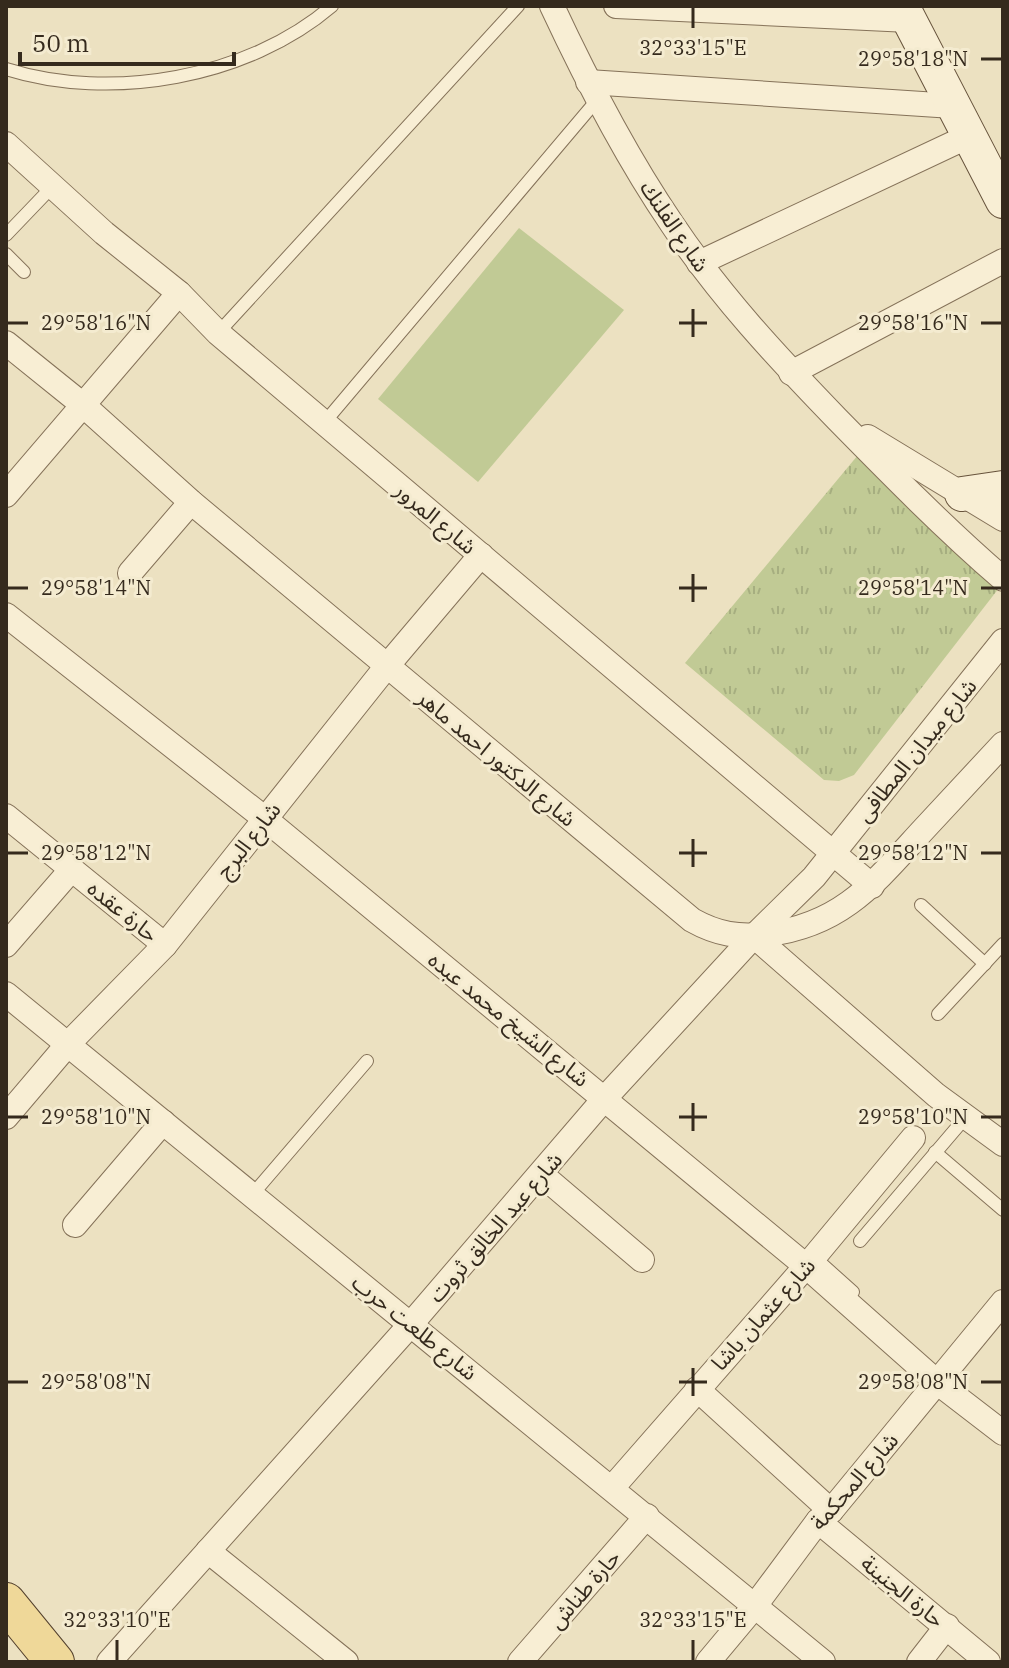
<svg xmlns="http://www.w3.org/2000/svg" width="1009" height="1668" viewBox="0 0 1009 1668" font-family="'IBM Plex Serif','Noto Sans Arabic',serif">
	<defs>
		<pattern id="park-tufts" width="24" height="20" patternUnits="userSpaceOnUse" patternTransform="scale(2)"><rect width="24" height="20" fill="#c1ca95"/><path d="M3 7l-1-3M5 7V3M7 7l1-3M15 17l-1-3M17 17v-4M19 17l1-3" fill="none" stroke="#a6ae80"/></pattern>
	</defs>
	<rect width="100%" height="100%" fill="#ece1c1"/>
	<!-- grass -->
	<path fill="#c1ca95" d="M519,228l105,82 -146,172 -100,-83z"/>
	<!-- park -->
	<path fill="url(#park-tufts)" d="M858,455l141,133 -145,187 -15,6 -15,-1 -139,-117z"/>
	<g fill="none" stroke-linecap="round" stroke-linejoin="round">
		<!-- lane casing -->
		<g stroke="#857259" stroke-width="14">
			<g id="lane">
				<path d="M6,69c105,33 242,9 326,-63"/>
				<path d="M6,235l45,-47"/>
				<path d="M6,254l18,18"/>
				<path d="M218,333l300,-327"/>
				<path d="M324,423l273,-323"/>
				<path d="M921,905l64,59"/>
				<path d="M938,1014l65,-70"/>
				<path d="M935,1152l68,58"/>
				<path d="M252,1195l115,-134"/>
				<path d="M860,1241l105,-123"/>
				<path d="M814,1257l39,35"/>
			</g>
		</g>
		<!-- street casing -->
		<g stroke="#857259" stroke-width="26">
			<g id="street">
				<path d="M552,6c35,75 73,149 120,218 48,72 105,133 165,195 54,55 108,110 166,160"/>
				<path d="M616,6l293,14"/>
				<path d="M588,82l365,24"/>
				<path d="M6,144l98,89 75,60 39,40 654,553"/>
				<path d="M699,263l270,-127"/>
				<path d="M6,343l77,62 108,97 501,418c25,14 47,18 76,14 75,-9 108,-53 156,-105 27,-29 53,-57 79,-85"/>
				<path d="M791,373l212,-112"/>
				<path d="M868,437l135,82"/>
				<path d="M6,495l173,-202"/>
				<path d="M130,573l61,-71"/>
				<path d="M6,615l258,203 542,448 132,117 65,50"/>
				<path d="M6,816l159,129"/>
				<path d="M754,936l182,159 67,49"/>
				<path d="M6,945l65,-75"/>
				<path d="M6,994l817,668"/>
				<path d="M6,1117l62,-73 97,-99 222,-279 94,-111"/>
				<path d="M542,1175l100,85"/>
				<path d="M75,1225l88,-103"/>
				<path d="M697,1389l134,122"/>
				<path d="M612,1488l202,-231 99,-119"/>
				<path d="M818,1521l170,141"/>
				<path d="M208,1551l138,111"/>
				<path d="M109,1662l302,-338 194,-226 149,-162 60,-59 189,-236"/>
				<path d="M520,1662l127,-146"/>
				<path d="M708,1662l46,-55 64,-86 13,-10 172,-209"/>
				<path d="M919,1662l28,-36"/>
			</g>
		</g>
		<!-- secondary casing -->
		<g stroke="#67533c" stroke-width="36">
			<g id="secondary">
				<path d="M902,6l101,195"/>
				<path d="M962,494l41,-6"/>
			</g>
		</g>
		<!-- primary casing -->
		<g stroke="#53402d" stroke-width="40">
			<path id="primary" d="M6,1602l49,60"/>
		</g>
		<!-- lane -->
		<use href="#lane" stroke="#f8eed4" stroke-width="12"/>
		<!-- street -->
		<use href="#street" stroke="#f8eed4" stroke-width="24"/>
		<!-- secondary -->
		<use href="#secondary" stroke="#f8eed4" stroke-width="34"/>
		<!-- primary -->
		<use href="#primary" stroke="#efd899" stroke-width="38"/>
	</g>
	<!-- ticks -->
	<path fill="none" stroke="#352a1d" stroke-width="3" d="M693,8v20M981,59h20M693,309v28M8,323h20M679,323h28M981,323h20M693,574v28M8,588h20M679,588h28M981,588h20M693,839v28M8,853h20M679,853h28M981,853h20M693,1103v28M8,1117h20M679,1117h28M981,1117h20M693,1368v28M8,1382h20M679,1382h28M981,1382h20M117,1640v20M693,1640v20"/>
	<g text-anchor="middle" stroke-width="6" stroke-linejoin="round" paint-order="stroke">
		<!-- street labels -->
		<g font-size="22" fill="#352a1d" stroke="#f4ebd0">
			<text transform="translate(675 226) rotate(56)" y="8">شارع الفلنك</text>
			<text transform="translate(436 518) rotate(40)" y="8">شارع المرور</text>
			<text transform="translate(916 750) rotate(-51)" y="8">شارع ميدان المطافى</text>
			<text transform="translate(497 758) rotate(40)" y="8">شارع الدكتور احمد ماهر</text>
			<text transform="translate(248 840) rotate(-52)" y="8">شارع البرج</text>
			<text transform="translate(123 911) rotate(39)" y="8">حارة عقده</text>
			<text transform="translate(509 1019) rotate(39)" y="8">شارع الشيخ محمد عبده</text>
			<text transform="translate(495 1227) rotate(-49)" y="8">شارع عبد الخالق ثروت</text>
			<text transform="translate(763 1314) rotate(-48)" y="8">شارع عثمان باشا</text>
			<text transform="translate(415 1327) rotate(39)" y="8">شارع طلعت حرب</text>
			<text transform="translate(854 1481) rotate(-49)" y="8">شارع المحكمة</text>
			<text transform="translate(584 1589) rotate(-49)" y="8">حارة طناش</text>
			<text transform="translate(903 1591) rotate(39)" y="8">حارة الجنينة</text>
		</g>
	</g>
	<g font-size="20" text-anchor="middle" fill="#352a1d" stroke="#f4ebd0" stroke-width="6" stroke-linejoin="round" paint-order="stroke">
		<text x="693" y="55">32°33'15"E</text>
		<text x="913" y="66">29°58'18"N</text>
		<text x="96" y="330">29°58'16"N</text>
		<text x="913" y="330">29°58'16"N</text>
		<text x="96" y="595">29°58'14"N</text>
		<text x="913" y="595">29°58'14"N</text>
		<text x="96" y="860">29°58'12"N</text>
		<text x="913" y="860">29°58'12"N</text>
		<text x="96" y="1124">29°58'10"N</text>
		<text x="913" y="1124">29°58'10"N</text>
		<text x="96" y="1389">29°58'08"N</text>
		<text x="913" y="1389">29°58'08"N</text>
		<text x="117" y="1627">32°33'10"E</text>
		<text x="693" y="1627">32°33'15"E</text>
	</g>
	<!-- border -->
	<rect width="1009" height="1668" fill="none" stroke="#352a1d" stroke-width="16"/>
	<!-- scale -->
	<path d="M20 52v12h214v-12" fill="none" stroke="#352a1d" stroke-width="4"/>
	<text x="32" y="52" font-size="24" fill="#352a1d" stroke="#f4ebd0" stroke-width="6" paint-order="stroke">50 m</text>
</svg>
